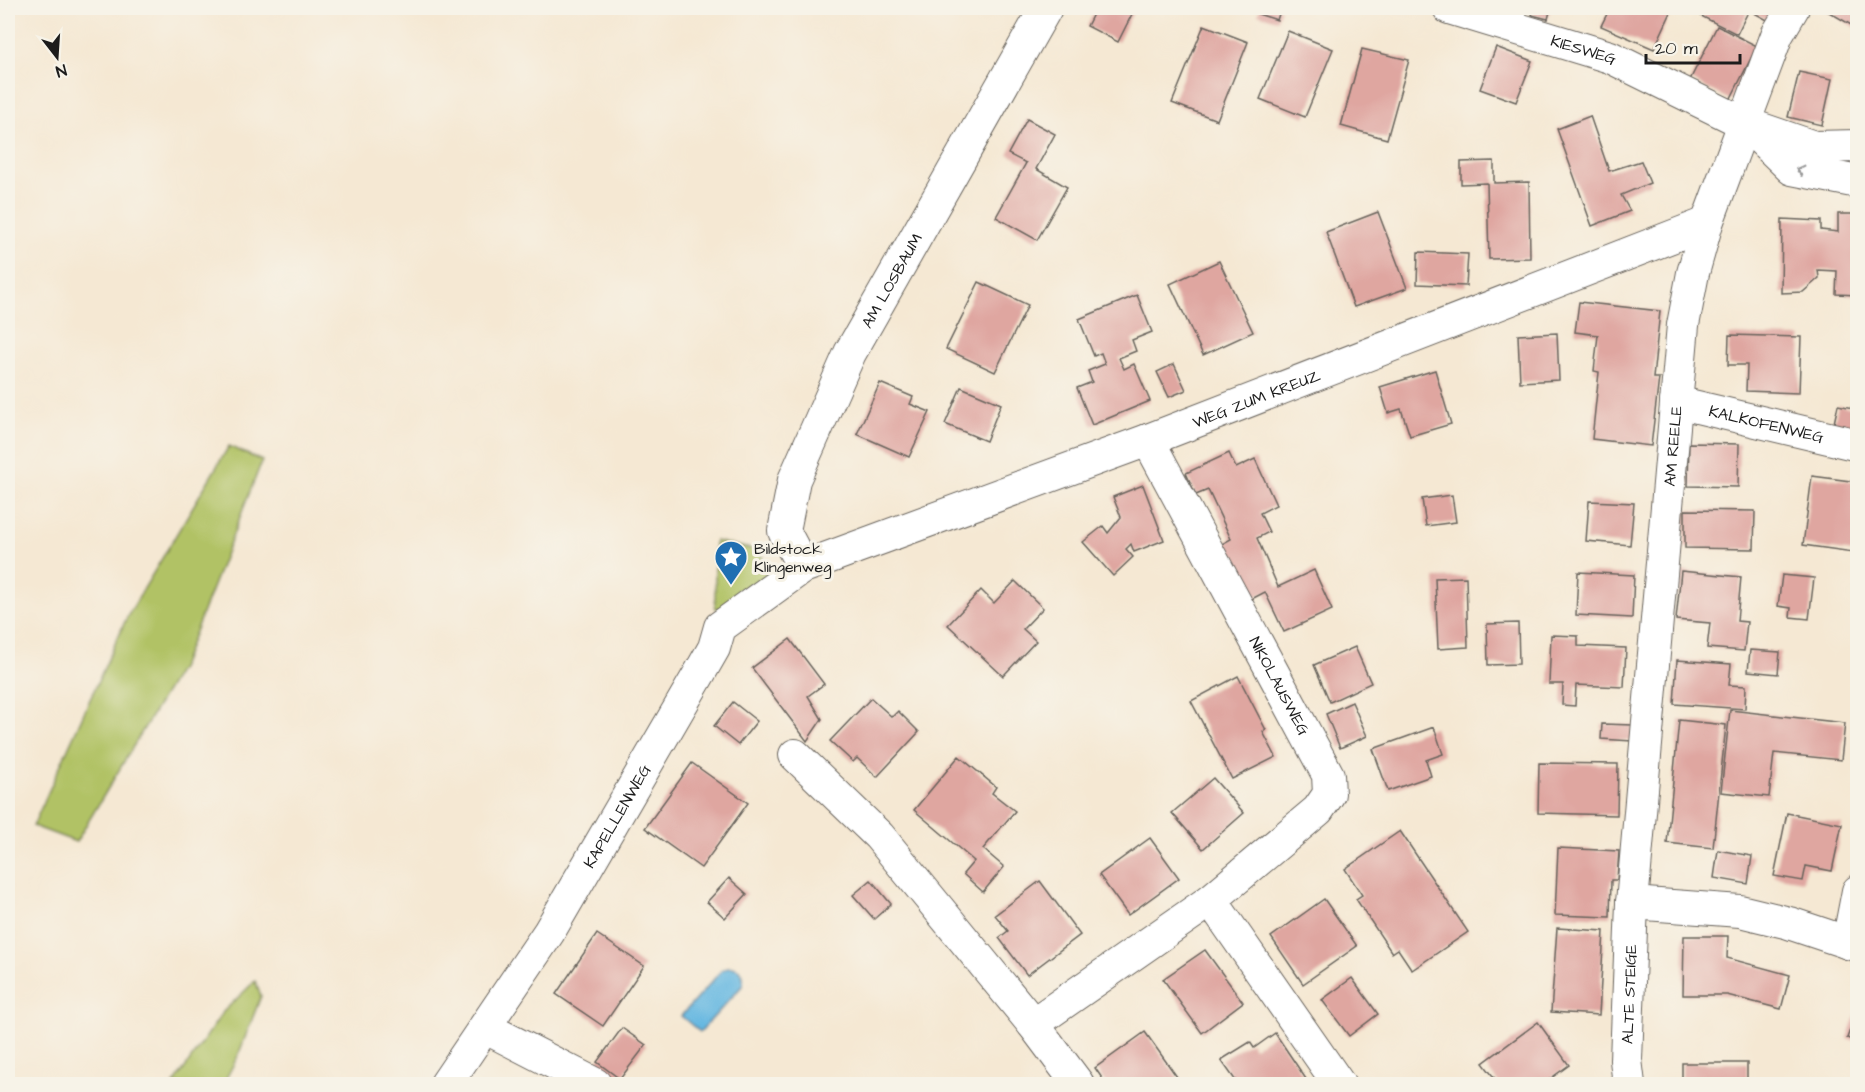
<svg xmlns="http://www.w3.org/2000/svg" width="1865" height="1092" viewBox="0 0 1865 1092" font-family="'Architects Daughter',sans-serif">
	<rect width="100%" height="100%" fill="#f7f3e8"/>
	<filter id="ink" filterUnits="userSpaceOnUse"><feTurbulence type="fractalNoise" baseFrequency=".0167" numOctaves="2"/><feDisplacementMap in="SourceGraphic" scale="12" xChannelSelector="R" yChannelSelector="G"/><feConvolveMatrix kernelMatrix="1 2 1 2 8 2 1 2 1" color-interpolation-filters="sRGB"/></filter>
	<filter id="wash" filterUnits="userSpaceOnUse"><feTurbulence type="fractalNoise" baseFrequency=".008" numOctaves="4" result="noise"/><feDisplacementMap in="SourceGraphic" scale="24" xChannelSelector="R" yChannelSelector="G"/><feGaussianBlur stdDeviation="1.35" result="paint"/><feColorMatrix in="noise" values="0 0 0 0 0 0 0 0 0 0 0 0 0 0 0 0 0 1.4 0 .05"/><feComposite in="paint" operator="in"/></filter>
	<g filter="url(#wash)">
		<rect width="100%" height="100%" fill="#f5e8d3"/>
		<!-- green -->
		<g fill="#b1c265" stroke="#666f40" stroke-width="1.5">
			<path d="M229,446l33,15 -80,204 -106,177 -43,-16 94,-209z"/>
			<path d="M715,541l45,10 10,30 -39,32 -16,-5z"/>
			<path d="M255,981l6,15 -23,60 -15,28h-49l49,-72z"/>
		</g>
		<!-- water -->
		<path fill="#66b8e1" stroke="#416a7e" stroke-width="1.5" d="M728,967c12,-1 18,8 14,19l-42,46 -19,-16 41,-46z"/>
		<g id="blocks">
			<!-- building -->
			<g fill="#dfa6a0">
				<path d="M1096,8h39l-17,34 -31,-16z"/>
				<path d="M1260,8h21l-4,12 -19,-6z"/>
				<path d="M1534,8h17l-3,11 -16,-4z"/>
				<path d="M1610,8h63l-19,41 -53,-23z"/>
				<path d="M1705,8h71l-7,13 -20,-11 -12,24 -36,-18z"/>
				<path d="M1822,8h36v21z"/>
				<path d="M1204,25l44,17 -31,78 -45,-17z"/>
				<path d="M1717,26l40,20 -27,54 -40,-20z"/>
				<path d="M1288,31l45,18 -28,68 -45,-18z"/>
				<path d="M1496,47l36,14 -16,41 -36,-13z"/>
				<path d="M1362,49l47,11 -22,79 -46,-13z"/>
				<path d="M1799,72l33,7 -10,46 -34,-8z"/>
				<path d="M1590,116l19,55 32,-10 9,22 -29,12 9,16 -38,15 -35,-97z"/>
				<path d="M1027,119l28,15 -19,35 31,18 -30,53 -41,-23 30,-54 -18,-9z"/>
				<path d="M1494,161v22l35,-1 1,76 -41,1 -2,-76 -26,1v-22z"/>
				<path d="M1378,212l29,76 -53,19 -28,-75z"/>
				<path d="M1838,214h20v81l-22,-1 1,-23 -19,-1 1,8 -16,14 -22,1 1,-74 39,2v9l17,2z"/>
				<path d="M1418,252l50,2 -2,32 -49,-2z"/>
				<path d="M1219,261l34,71 -50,23 -33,-71z"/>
				<path d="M979,282l49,23 -33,67 -49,-23z"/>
				<path d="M1137,295l15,37 -20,8 4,11 -17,7 5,11 10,-5 16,37 -58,24 -15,-37 15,-6 -4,-11 17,-7 -4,-11 -7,3 -15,-37z"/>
				<path d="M1579,302l81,9 -7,67h6l-8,68 -59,-7 7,-67 -5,-1 4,-36 -23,-3z"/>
				<path d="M1557,333l2,47 -39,2 -2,-47z"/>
				<path d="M1729,335l72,2 -2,56 -53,-2 1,-26h-19z"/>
				<path d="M1174,364l12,26 -17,7 -12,-25z"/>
				<path d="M1435,370l16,54 -41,12 -9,-27 -13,4 -8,-26z"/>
				<path d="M880,383l33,14 -3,7 20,8 -21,45 -52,-23z"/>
				<path d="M961,387l40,17 -15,37 -41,-17z"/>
				<path d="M1838,405l20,4v15l-3,13 -23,-5z"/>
				<path d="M1689,443l50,1 -1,43 -50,-1z"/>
				<path d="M1229,453l7,15 19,-9 21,46 -16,8 9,19 -12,6 21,49 36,-17 18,40 -48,22 -19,-40 -19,10 -26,-57 11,-6 -23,-49 -12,5 -10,-22z"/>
				<path d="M1812,476l46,6v40l-5,30 -50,-7z"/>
				<path d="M1143,485l21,55 -30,12 -3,-8 -5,5 7,8 -20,19 -30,-34 20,-16 5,7 13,-16 -8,-20z"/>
				<path d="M1452,495l4,27 -30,4 -4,-27z"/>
				<path d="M1589,501l45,2 -4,42 -44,-4z"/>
				<path d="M1685,510l70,1 -1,38 -69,-1z"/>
				<path d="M1681,571l60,6 -4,44 10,1 -3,29 -37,-3 3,-25 -34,-3z"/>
				<path d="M1578,572l56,3 -2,43 -56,-3z"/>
				<path d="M1782,575l32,3 -5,41 -19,-2 1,-9 -13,-2z"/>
				<path d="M1466,577l2,70 -30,2 -3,-71z"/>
				<path d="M1015,581l28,27 -20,21 13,12 -33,35 -55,-51 33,-35 13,13z"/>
				<path d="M1518,623l1,41 -31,1 -1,-41z"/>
				<path d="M1551,635l27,1v10l48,2 -2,39 -48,-2 -1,21 -13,-1 1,-21h-14z"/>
				<path d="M790,639l34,45 -16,12 14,23 -15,22 -55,-73z"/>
				<path d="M1355,647l16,36 -41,19 -16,-37z"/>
				<path d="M1750,650l30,2 -2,22 -30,-3z"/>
				<path d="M1677,660l54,4 -2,21 17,1 -1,23 -71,-5z"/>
				<path d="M1238,676l28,54 -3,2 13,25 -44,22 -41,-78z"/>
				<path d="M871,698l21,19 6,-6 21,21 -42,45 -20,-19 -4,4 -23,-21z"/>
				<path d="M733,702l24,19 -19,24 -24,-19z"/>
				<path d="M1352,702l15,34 -27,12 -14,-34z"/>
				<path d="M1730,710l115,13 -4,37 -67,-7 -5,44 -48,-5z"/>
				<path d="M1679,720l47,5 -13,123 -46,-5z"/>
				<path d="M1602,724l31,1 -1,16 -31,-2z"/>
				<path d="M1434,727l9,27 -17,6 5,16 -43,15 -15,-42z"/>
				<path d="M959,756l37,31 -4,6 23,18 -32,38 21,18 -21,25 -20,-18 11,-13 -60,-51z"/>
				<path d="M692,763l56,40 -47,65 -56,-40z"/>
				<path d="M1539,763l79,1 -1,51 -79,-2z"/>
				<path d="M1213,778l31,35 -41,36 -31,-36z"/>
				<path d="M1787,813l55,11 -10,47 -26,-5 -3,15 -29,-5z"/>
				<path d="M1400,831l68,101 -56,38 -14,-21 -6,4 -36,-54 6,-4 -17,-26z"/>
				<path d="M1150,838l29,40 -51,37 -29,-40z"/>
				<path d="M1558,848l61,3 -2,29h-6l-1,37 -55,-2z"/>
				<path d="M1718,850l34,6 -4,28 -34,-6z"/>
				<path d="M729,878l18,16 -22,24 -18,-16z"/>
				<path d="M871,880l20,24 -17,15 -21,-24z"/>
				<path d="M1040,881l40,54 -53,40 -28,-37 9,-7 -13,-16z"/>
				<path d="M1324,899l33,47 -54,38 -32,-47z"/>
				<path d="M1557,928l47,3 -5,84 -48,-3z"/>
				<path d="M597,934l47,32 -41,60 -47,-32z"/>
				<path d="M1684,936h44l-1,22 63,17 -9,34 -54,-14h-44z"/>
				<path d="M1205,950l38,52 -41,31 -39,-54z"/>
				<path d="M1352,978l26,36 -29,22 -27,-36z"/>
				<path d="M1858,1008v34l-11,-4z"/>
				<path d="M1538,1022l31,43 -26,19h-44l-16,-21z"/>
				<path d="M622,1028l24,17 -26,34 -23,-17z"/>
				<path d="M1145,1032l37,52h-76l-11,-16z"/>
				<path d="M1275,1033l31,46 -9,5h-59l-17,-24 29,-18 4,6z"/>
				<rect x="1682" y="1063" width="65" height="21"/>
			</g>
		</g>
	</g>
	<g filter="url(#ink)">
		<use href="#blocks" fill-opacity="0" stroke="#68635c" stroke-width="1.5"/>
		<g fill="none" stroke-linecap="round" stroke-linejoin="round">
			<!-- minor casing -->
			<g stroke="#68635c" stroke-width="34">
				<g id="minor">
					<path id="s1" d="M1449,8l161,49 134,66 70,24 44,-1"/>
					<path d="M1752,130l40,39 66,13"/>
					<path id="s2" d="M1676,402l182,43"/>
					<path id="s3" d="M1148,440l180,335 1,19 -11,16 -107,90 128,184"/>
					<path id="s4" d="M803,567l-19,-36 10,-51 56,-127 196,-345"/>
					<path d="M795,755l84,81 154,188"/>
					<path d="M1632,903l108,8 49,12 69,23"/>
					<path d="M1848,943l10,-52"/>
					<path d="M486,1028l109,56"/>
					<path id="s5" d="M446,1084l103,-152 153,-263 12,-21 6,-21 83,-60 345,-127 559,-217"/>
					<path d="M1078,1084l-45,-60 178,-124"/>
					<path id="s6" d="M1629,1084l-3,-24 6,-157 51,-578 10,-52 14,-50 70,-188 16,-27"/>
				</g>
			</g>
			<!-- minor -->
			<use href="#minor" stroke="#fff" stroke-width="32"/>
		</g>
		<!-- one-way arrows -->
		<defs><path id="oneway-chevron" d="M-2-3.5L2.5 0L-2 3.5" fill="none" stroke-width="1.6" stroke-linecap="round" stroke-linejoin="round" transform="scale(1.5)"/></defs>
		<use stroke="#999" href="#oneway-chevron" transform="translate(1800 170) rotate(-165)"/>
	</g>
	<!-- icons -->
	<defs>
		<g id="sight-pin" transform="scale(1.725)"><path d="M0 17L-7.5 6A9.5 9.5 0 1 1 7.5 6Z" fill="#1f6fb2" stroke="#f7f3e8"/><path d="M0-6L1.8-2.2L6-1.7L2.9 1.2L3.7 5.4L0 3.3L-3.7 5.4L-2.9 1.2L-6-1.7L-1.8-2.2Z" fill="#fff"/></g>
	</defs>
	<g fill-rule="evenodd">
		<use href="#sight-pin" x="731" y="557"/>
	</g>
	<g text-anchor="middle" stroke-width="6" stroke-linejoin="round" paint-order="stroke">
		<!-- street labels -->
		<g font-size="16" fill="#1c1c1c" stroke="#f7f3e8">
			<text dy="6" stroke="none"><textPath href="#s1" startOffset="141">KIESWEG</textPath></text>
			<text dy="6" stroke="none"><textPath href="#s4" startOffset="315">AM LOSBAUM</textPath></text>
			<text dy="6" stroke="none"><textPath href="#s5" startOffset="1120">WEG ZUM KREUZ</textPath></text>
			<text dy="6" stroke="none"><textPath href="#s2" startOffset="93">KALKOFENWEG</textPath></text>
			<text dy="6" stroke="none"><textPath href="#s6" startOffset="640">AM REELE</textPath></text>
			<text dy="6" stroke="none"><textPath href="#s3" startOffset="279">NIKOLAUSWEG</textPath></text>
			<text dy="6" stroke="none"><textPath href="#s5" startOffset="318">KAPELLENWEG</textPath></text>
			<text dy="6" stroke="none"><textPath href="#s6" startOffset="90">ALTE STEIGE</textPath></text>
		</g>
		<!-- poi labels -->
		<g font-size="16" fill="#1c1c1c" stroke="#f7f3e8" text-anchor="start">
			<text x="754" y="554">Bildstock<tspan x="754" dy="18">Klingenweg</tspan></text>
		</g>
	</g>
	<!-- margin -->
	<rect width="1865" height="1092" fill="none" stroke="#f7f3e8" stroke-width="30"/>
	<!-- north arrow -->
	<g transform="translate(57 57) rotate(163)" stroke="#f7f3e8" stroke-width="4.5" paint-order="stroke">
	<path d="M0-4.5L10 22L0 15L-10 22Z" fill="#1c1c1c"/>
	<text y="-9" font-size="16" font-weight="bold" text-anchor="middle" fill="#1c1c1c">N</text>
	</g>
	<!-- scale -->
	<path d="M1646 54v9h94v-9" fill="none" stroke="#1c1c1c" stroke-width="3"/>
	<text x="1655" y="54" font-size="18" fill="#1c1c1c" stroke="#f7f3e8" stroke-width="4.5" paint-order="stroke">20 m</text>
</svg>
